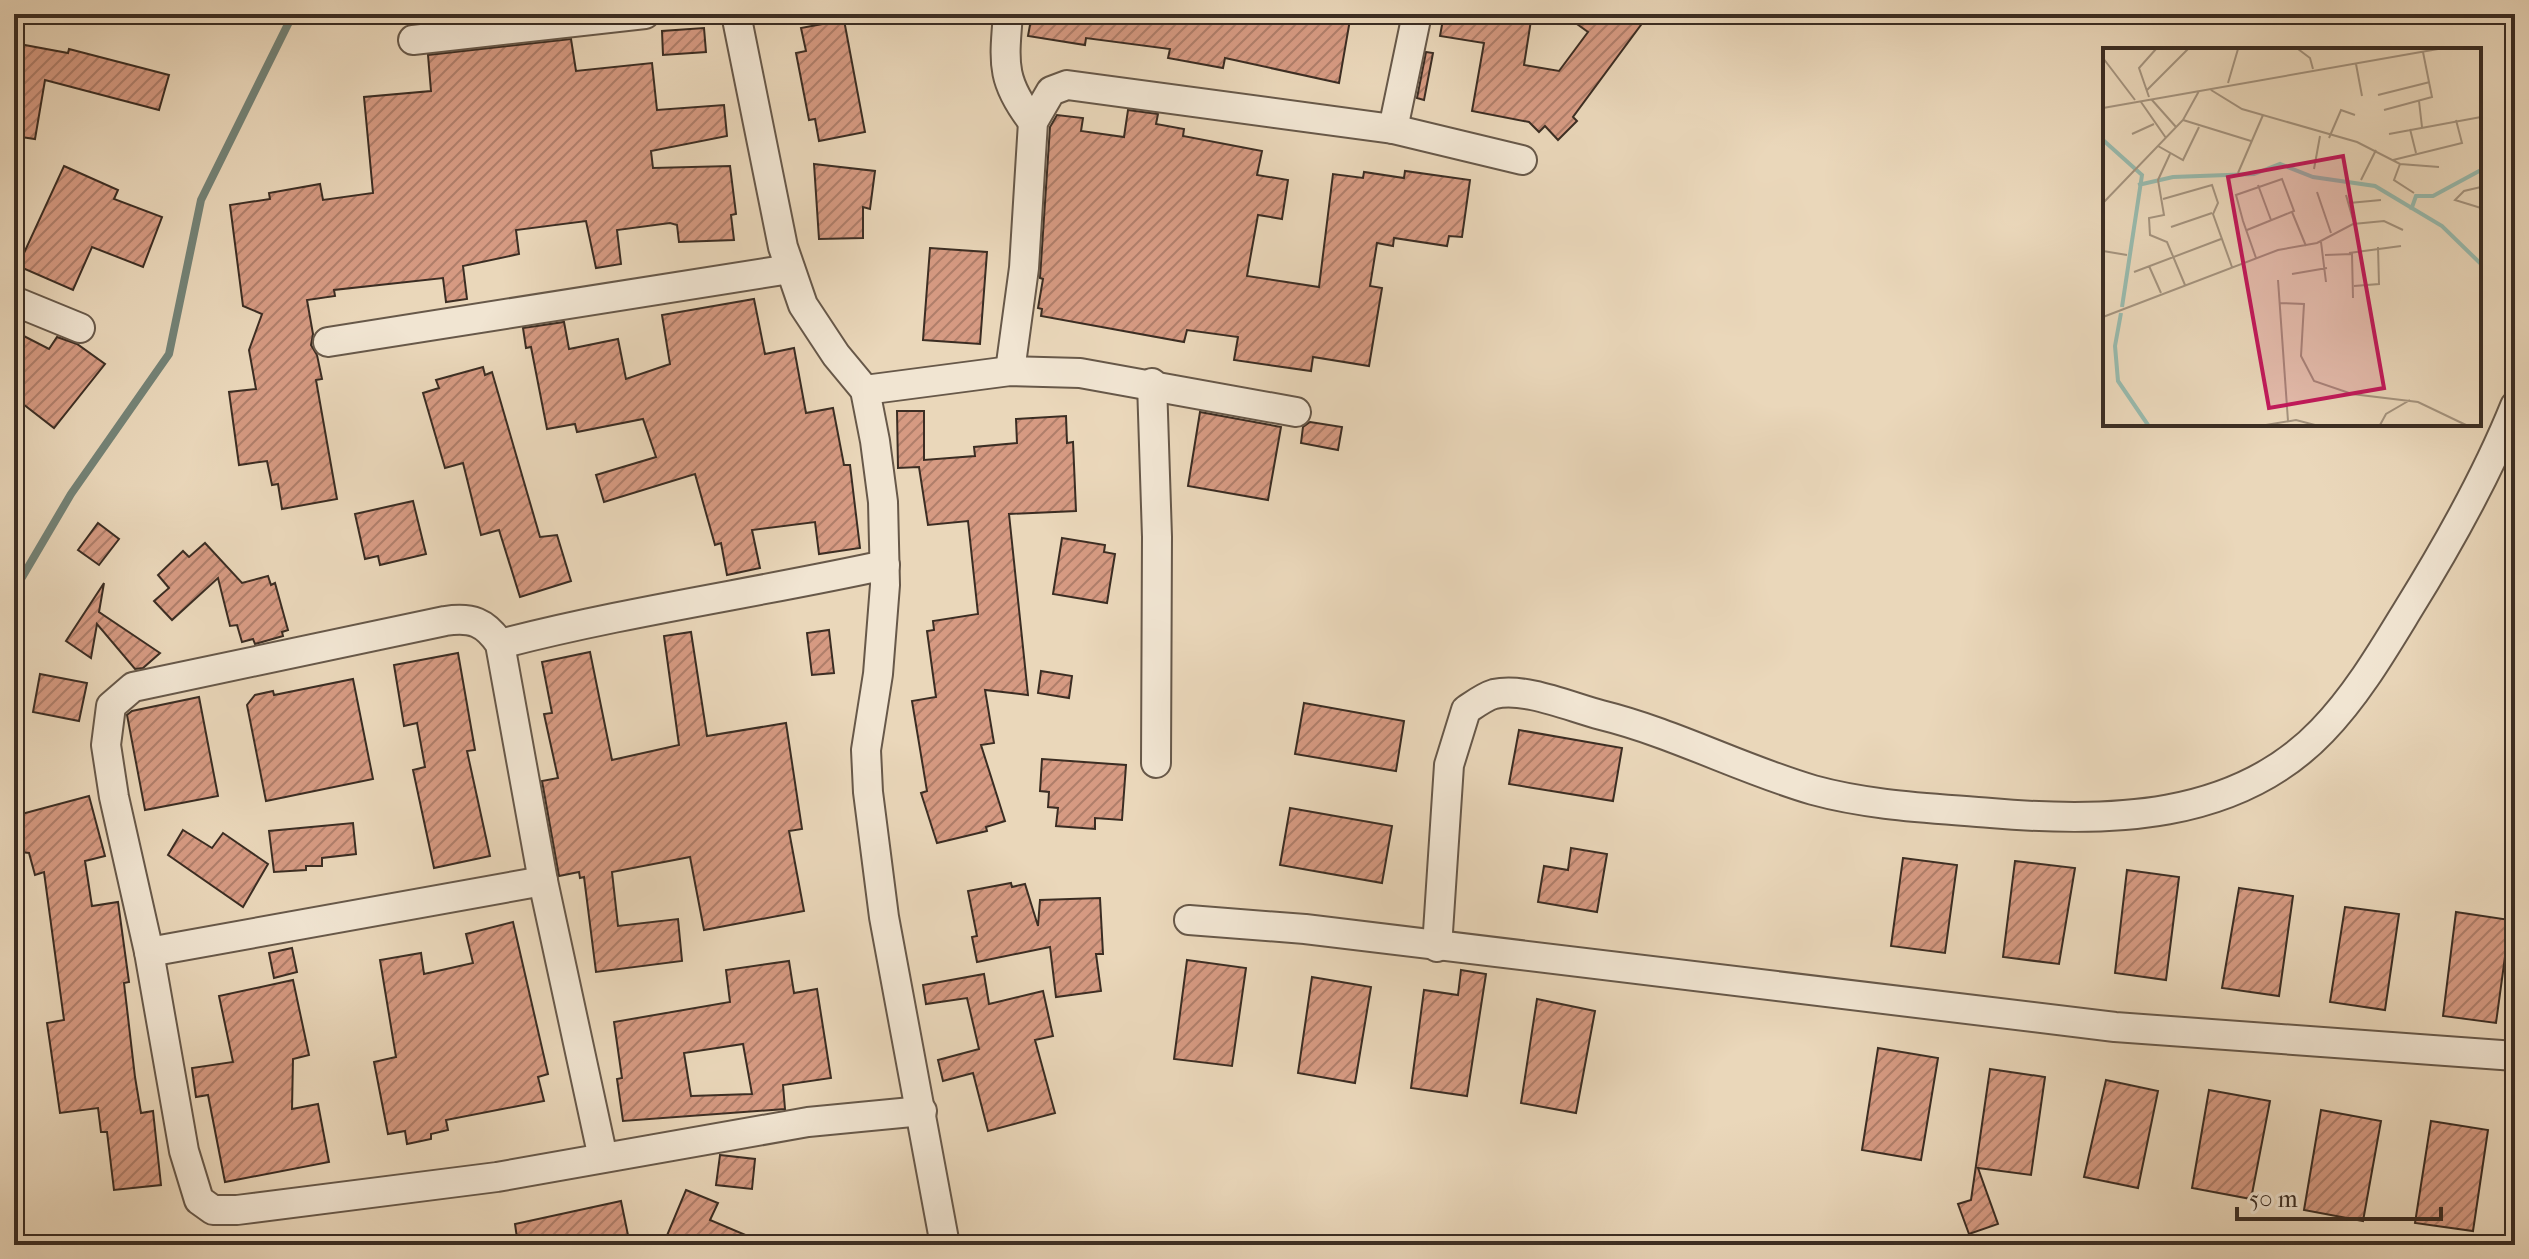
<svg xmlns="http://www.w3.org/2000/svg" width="2529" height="1259" viewBox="0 0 2529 1259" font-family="'IM FELL French Canon',serif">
	<defs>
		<pattern id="building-hatch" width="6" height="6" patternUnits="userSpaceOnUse" patternTransform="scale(2)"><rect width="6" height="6" fill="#d69a82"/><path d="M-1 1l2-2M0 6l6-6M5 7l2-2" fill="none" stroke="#af7e6a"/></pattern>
	</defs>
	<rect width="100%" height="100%" fill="#ead7ba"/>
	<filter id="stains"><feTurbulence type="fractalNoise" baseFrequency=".0025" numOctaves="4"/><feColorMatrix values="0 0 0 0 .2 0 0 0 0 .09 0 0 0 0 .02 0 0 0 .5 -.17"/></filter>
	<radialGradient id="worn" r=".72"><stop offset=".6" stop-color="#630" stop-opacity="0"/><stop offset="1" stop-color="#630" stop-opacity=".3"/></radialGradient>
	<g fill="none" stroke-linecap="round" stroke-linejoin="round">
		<!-- stream -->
		<g stroke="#738276" stroke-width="8">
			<path d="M14,591l57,-97 98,-140 32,-154 92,-186"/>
			<path d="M14,966l4,7 -4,16"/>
		</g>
	</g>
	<!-- building -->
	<g fill="url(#building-hatch)" stroke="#3b2d23" stroke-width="2" fill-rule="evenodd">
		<path d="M1032,14h319l-12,69 -114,-25 -2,10 -55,-10 2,-9 -84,-11 -1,7 -57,-9z"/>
		<path d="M1444,14h88l-8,51 35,6 29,-39 -25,-18h86l-76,103 4,4 -19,19 -13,-14 -6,6 -10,-10 -57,-11 12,-68 -44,-7z"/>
		<path d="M844,20l21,112 -46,9 -4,-22 -6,1 -13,-67 10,-2 -5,-23z"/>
		<path d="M704,28l2,24 -43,3 -1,-24z"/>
		<path d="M571,39l5,32 76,-8 5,47 67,-5 3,31 -76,15 2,17 77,-2 6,48 -5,1 3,25 -55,2 -2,-17 -7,-2 -53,7 4,34 -25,4 -10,-47 -70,9 3,24 -56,12 4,33 -21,3 -3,-24 -109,12 1,6 -28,4 6,34 -2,11 6,10 5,24 -6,1 21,119 -55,10 -4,-25 -6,1 -5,-24 -28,4 -10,-73 27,-3 -7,-39 13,-36 -19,-8 -13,-101 40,-6 -1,-6 51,-9 3,16 50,-7 -9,-96 67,-6 -3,-36z"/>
		<path d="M14,43l54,10 1,-4 100,26 -10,35 -114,-30 -10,59 -21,-3z"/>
		<path d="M1426,52l7,1 -9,47 -7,-2z"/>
		<path d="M1128,110l30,4 -2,10 28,5 -1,7 79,15 -5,24 31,5 -6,39 -24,-4 -11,61 72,11 14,-113 30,4 1,-6 40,6 1,-7 65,9 -8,57 -13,-1 -2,10 -53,-8 -1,8 -16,-3 -7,43 12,2 -13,78 -56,-9 -2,14 -77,-11 4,-23 -51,-7 -3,12 -143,-26 1,-7 -4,-1 5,-29 -3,-1 10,-151 7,-12 26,3 -2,13 43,6z"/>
		<path d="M814,164l61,7 -5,38 -7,-2v31l-44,1z"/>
		<path d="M64,166l54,24 -4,9 48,18 -19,50 -51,-20 -19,43 -55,-24z"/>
		<path d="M930,248l57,4 -7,92 -57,-4z"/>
		<path d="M754,299l11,55 29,-6 12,65 27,-5 11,57h6l10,83 -41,6 -4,-32 -63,8 8,38 -33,7 -6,-32 -6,2 -20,-71 -91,28 -8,-27 60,-18 -13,-38 -66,13 -2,-8 -28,5 -16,-82 -5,1 -3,-20 41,-6 5,27 49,-10 8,40 44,-15 -8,-49z"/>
		<path d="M14,331l35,18 8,-12 20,7 28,20 -51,64 -40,-31z"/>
		<path d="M483,367l2,8 7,-3 48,165 17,-2 14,46 -51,16 -21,-67 -18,5 -18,-72 -18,5 -22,-75 16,-5 -3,-8z"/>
		<path d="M897,411h27v49l51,-4 -1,-9 43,-4 -1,-24 50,-3 1,27 6,-1 3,69 -67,3 19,181 -43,-5 9,53 -13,2 24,76 -19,6 1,4 -50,12 -16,-50 6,-2 -15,-90 24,-4 -9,-66 7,-1 -1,-9 45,-7 -10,-93 -40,4 -9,-58 -21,1z"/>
		<path d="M1200,412l81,15 -13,73 -80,-14z"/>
		<path d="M1310,422l32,5 -4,23 -37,-7 2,-16z"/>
		<path d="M413,501l13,53 -46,11 -2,-9 -13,3 -10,-45z"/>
		<path d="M98,523l21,16 -20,26 -21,-15z"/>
		<path d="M1062,538l43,7 -1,7 11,2 -8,49 -54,-9z"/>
		<path d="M205,543l37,40 26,-7 3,9 4,-2 13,47 -6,2 1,4 -28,8 -2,-5 -11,3 -5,-17 -7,1 -12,-48 -46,42 -18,-19 15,-13 -11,-13 25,-24 6,6z"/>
		<path d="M104,583l-5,29 61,41 -17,15 -8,1 -38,-45 -6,34 -25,-17z"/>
		<path d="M829,630l5,43 -22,2 -5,-42z"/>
		<path d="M691,632l16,104 79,-13 16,106 -13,2 15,80 -100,19 -14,-73 -78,15 6,54 60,-7 4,42 -86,11 -12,-95 -4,1 -1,-6 -20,4 -17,-95 16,-3 -14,-64 8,-1 -10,-51 48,-10 22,108 67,-15 -15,-109z"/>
		<path d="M458,653l17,97 -8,1 23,105 -56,12 -21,-98 12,-3 -8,-44 -13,3 -10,-61z"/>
		<path d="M1041,671l31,5 -3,22 -31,-5z"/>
		<path d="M40,674l47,9 -8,38 -46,-9z"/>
		<path d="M353,679l20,100 -107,22 -19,-96 8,-10 18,-4 1,4z"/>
		<path d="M199,697l19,99 -73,14 -18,-95 5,-4z"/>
		<path d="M1304,703l100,18 -8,50 -101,-17z"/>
		<path d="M1519,730l103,18 -9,53 -104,-17z"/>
		<path d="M1042,759l84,6 -4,55 -27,-2v11l-39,-3 2,-18 -10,-1 1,-15 -9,-1z"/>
		<path d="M89,796l16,60 -20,5 7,45 26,-4 11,80 -5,1 11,94 6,36 12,-2 8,74 -47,5 -7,-58h-6l-3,-24 -38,5 -13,-90 17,-3 -20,-148 -9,3 -6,-22 -15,-2v-35z"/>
		<path d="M1290,808l102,18 -10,57 -102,-18z"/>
		<path d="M353,823l3,31 -34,4v8h-16v4l-32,2 -5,-41z"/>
		<path d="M183,830l29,18 11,-15 45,31 -25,43 -75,-52z"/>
		<path d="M1571,848l36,6 -10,58 -59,-10 6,-36 24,4z"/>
		<path d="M1903,858l54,7 -12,88 -54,-7z"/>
		<path d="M2015,861l60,7 -16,96 -56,-7z"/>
		<path d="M2127,870l52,7 -13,103 -51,-7z"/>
		<path d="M1011,883l1,4 13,-3 13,42 2,-26 60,-2 3,56h-7l5,37 -45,6 -6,-50 -73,15 -5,-25 5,-1 -9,-45z"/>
		<path d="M2239,888l54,8 -14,100 -57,-8z"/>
		<path d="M2345,907l54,7 -14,96 -55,-8z"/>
		<path d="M2456,912l54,8 -14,103 -53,-7z"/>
		<path d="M513,922l35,152 -10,3 6,24 -98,19 2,10 -17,4v5l-24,5 -2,-13 -17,3 -14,-72 22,-5 -16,-97 41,-7 3,21 49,-11 -7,-29z"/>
		<path d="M292,948l5,24 -23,6 -5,-25z"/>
		<path d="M1187,960l59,8 -14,98 -58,-7z"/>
		<path d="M789,961l5,32 23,-4 14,89 -48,7 2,24 -162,12 -6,-42 5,-1 -8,-56 116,-20 -4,-32zM743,1044l9,50 -61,2 -7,-43z"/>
		<path d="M1461,970l25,4 -19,122 -56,-8 13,-98 34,5z"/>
		<path d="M984,974l5,30 54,-13 10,45 -18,4 20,73 -67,18 -15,-58 -30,8 -5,-21 41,-11 -12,-51 -41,6 -3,-19z"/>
		<path d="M1312,977l59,10 -16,96 -57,-10z"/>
		<path d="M293,980l16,75 -16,4 -1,50 26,-5 11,58 -104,20 -17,-87 -12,2 -4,-29 41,-6 -14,-66z"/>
		<path d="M1537,999l58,12 -19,102 -55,-10z"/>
		<path d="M1878,1048l60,10 -17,102 -59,-10z"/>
		<path d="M1990,1069l55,8 -14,98 -53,-7 20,56 -29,10 -11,-30 13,-4z"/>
		<path d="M2106,1080l52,11 -20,97 -54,-11z"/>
		<path d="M2209,1090l61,11 -19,98 -59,-11z"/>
		<path d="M2321,1110l60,11 -18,100 -59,-11z"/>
		<path d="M2431,1121l57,9 -15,101 -58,-8z"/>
		<path d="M720,1155l35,4 -3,30 -36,-4z"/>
		<path d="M686,1190l32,13 -8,17 59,25h-106z"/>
		<path d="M621,1201l9,44h-112l-3,-21z"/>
	</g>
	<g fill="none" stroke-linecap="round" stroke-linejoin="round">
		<!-- minor casing -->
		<g stroke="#675849" stroke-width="32">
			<g id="minor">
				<path d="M736,14l47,233 20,58 33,50 29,35 10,51 8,61 2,83 -7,89 -12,76 2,42 16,125 61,328"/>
				<path d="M1008,14c-4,49 -7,67 25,108"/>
				<path d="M413,40l232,-26"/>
				<path d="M1393,129l24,-115"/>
				<path d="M14,301l66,27"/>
				<path d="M328,342l462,-73"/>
				<path d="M1010,371l14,-103 9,-146 18,-31 16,-6 326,44 129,31"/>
				<path d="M1152,383l5,154 -1,226"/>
				<path d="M865,390l145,-19 70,2 216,39"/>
				<path d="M500,644c127,-33 257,-51 385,-79"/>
				<path d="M1189,920l116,9 810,98 400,29"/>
				<path d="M1437,947l12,-182 17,-55c9,-6 18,-13 28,-16 32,-7 76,13 107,21 73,18 140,54 212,75 58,16 119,18 178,23 116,10 245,8 331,-82 34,-35 60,-79 85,-120 41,-66 79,-133 108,-205"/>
				<path d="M149,952l394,-71"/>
				<path d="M603,1158l-60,-277 -43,-237c-15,-22 -28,-27 -55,-23l-312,66 -22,19 -5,39 8,52 35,155 35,199 15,49 14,10h24l260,-33 311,-55 114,-11"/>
			</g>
		</g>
		<!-- minor -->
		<use href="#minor" stroke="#f1e5d2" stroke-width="28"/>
	</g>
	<!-- overview -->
	<g transform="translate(2103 48)">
		<rect width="378" height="378" fill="#ead7ba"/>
		<path fill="none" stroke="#98baad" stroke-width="4" d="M0,92l39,35 -20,132M35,137l35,-8 81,-3 26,-10 33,13 62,9 67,40 39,38M308,162l5,-14h17l48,-26M18,265l-6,33 3,35 30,44"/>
		<path fill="none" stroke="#a4937e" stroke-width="2" d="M195,1l12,9 3,11M0,10l32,42M253,16l6,32M125,35l10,-34M44,42l41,-41M108,42l31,19 115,33 43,22 39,3M275,47l52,-13M46,49l-10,-29 17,-19M49,52l24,27M316,53l3,26M38,54l25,36M0,60l335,-59M281,62l48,-13 -9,-45M80,72l68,21M307,81l6,24M29,86l22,-10M286,86l92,-17M226,90l12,-28 14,5M55,98l25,14 16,-33M67,106l-12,26 6,35 -15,3 1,17 17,7 18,43M290,112l69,-17 -6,-23M297,116l-6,16 20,13M211,121l6,-33M135,125l25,-58M258,132l15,-30M155,137l13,35M378,139l-17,4 -9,9 26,8M214,144l14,41M243,147l8,28M60,151l49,-14 6,18 -5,11 19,53M0,155l80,-83 16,-29M246,155l32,-3M189,164l14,34M68,179l41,-14M144,182l47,-19 -12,-32 -46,16 7,26 13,37M218,194l5,40M0,203l24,4M246,205l52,-7M222,207l27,-1 1,44M46,218l12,27M31,224l87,-33M189,226l35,-6M175,232l10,141M251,238l25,-2 -1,-37M177,255l24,1 -3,52 13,25 38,13 66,8 48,23M0,269l175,-67 39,-7 36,-19 31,-3 19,9M163,377l30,-5 19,5M277,377l6,-11 24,-14"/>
		<path fill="#c2185b" fill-opacity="0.15" stroke="#c2185b" stroke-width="4" d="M240,108l41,232 -115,20 -41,-231z"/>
		<rect width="378" height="378" fill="none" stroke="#3b2d23" stroke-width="4"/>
	</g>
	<!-- margin -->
	<rect width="2529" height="1259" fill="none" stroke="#ead7ba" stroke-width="48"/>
	<rect x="16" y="16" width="2497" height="1227" fill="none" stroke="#3b2d23" stroke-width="4"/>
	<rect x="24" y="24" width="2481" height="1211" fill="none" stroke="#3b2d23" stroke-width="2"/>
	<!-- scale -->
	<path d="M2237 1207v12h204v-12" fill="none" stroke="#3b2d23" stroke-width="4"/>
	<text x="2249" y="1207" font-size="24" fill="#3b2d23" stroke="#f1e5d2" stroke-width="6" paint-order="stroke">50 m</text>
	<rect width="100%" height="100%" filter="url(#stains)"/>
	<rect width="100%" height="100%" fill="url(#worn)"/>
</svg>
